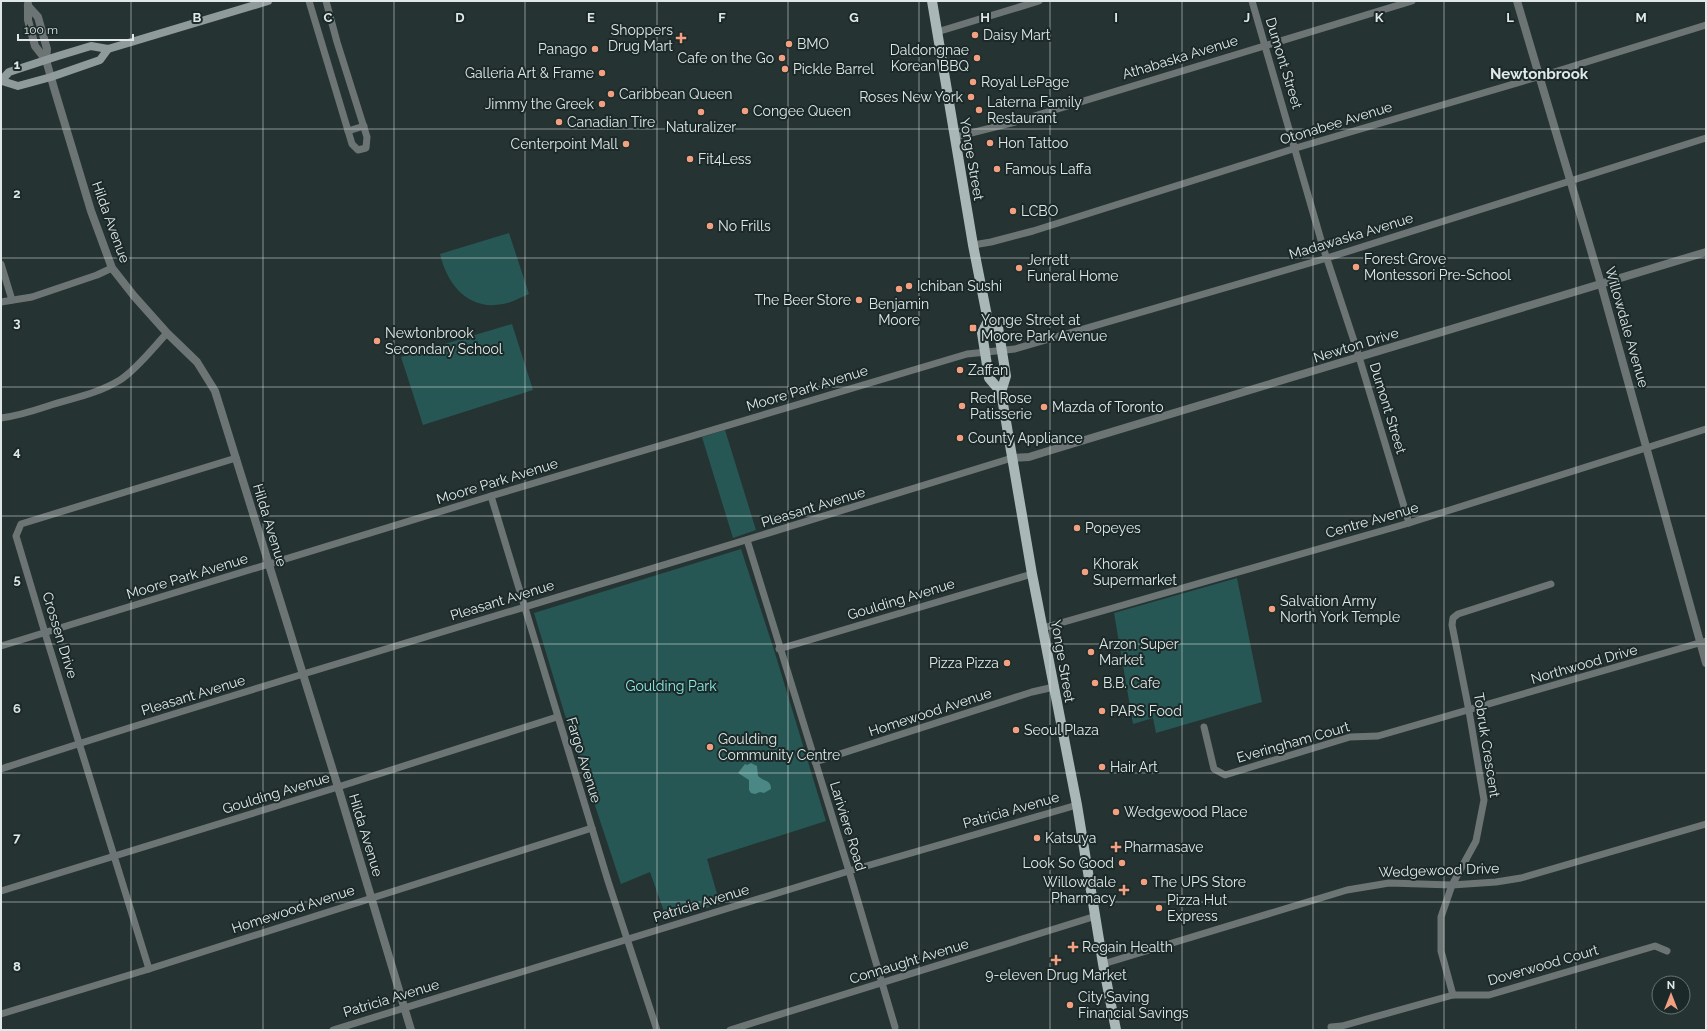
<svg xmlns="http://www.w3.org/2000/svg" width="1707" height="1031" viewBox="0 0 1707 1031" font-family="Raleway,sans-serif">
	<rect width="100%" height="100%" fill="#253332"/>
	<!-- green -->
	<g fill="#275755">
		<path d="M509,233l20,61c-8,3 -17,9 -26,10 -34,7 -56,-19 -63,-50z"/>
		<path d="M512,324l21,66 -110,35 -22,-68z"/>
		<path d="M725,430l31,100 -23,8 -31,-101z"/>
		<path d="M741,549l33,101 52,171 -119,38 13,45 -53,16 -17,-48 -29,12 -57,-172 -30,-99z"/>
		<path d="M1237,578l25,124 -106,31 -3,-15 -20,6 -19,-111z"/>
	</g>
	<!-- water -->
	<path fill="#4b8784" d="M751,763l6,3 1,10c6,6 13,3 13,13l-7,4 -4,-1 -5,2 -4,-1 -2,-3v-10l-11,-7 7,-9 2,1z"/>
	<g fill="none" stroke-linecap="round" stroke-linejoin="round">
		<!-- minor -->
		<g stroke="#6d7474" stroke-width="7">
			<path d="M309,1l43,143 6,6 8,-2 1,-11 -30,-95 -11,-41"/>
			<path d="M1252,1l71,246 33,100 53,176"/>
			<path d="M937,32l102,-31"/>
			<path d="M348,131l16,-5"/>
			<path d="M955,137l60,-15 397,-121"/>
			<path d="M973,245l18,-3 42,-11 263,-83 255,-75 155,-48"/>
			<path d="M1,264l11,36"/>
			<path d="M1,302l31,-5 65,-22 15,-7"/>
			<path d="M1,418c16,-2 32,-7 47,-12 25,-8 49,-12 72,-26 16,-10 34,-33 47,-47"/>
			<path d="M491,496l117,385 49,149"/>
			<path d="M747,540l102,331 46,156"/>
			<path d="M1043,628l366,-105 297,-94"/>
			<path d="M1,646l490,-150 476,-142 48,-5 312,-91 379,-120"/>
			<path d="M779,649l253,-75"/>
			<path d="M1204,727l10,42 11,6 125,-38 28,-1 328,-95"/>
			<path d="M815,762l217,-70 22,-5"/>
			<path d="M1,769c99,-33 199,-63 299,-94 238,-72 475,-143 712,-217"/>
			<path d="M1,891l337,-104 219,-70"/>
			<path d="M1103,964l244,-74 42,-7 63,2 44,-3 25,-4 185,-54"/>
			<path d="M149,969l-104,-336 -29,-97 5,-12 215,-66"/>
			<path d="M1453,995l-12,-44v-34l11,-32 24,-44 8,-41 -15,-89 -17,-86 1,-7 5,-4 93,-30"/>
			<path d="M1,1014l148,-45 443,-141"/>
			<path d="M1331,1027l11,-1 111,-31h36l166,-49 12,5"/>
			<path d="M333,1030l516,-159 228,-66"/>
			<path d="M730,1030l366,-114"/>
		</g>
		<!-- tertiary -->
		<g stroke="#6d7474" stroke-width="8">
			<path d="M1517,1l84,283 105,379"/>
			<path d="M28,4v16l7,26 11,14"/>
			<path d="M28,6l10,11 9,32 -1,11 8,28 37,123 21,57 22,28 33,37 30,29 18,29 123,396 73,243"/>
			<path d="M1012,458l17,-1 16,-5 661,-200"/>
		</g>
		<!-- secondary -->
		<g stroke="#8f9b9a" stroke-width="8">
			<path d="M1,81l8,-9 49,-16 33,-10 17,3 160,-48"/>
			<path d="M2,81l16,5 33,-9 49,-17 8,-11"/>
		</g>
		<!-- primary -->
		<g stroke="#a9b8b7" stroke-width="10">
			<path d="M932,1l41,244 15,76 -6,12 7,45 12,14 31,182 45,231 26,159 13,66"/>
			<path d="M988,321l10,6 8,49 -5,16"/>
		</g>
	</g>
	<!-- grid -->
	<path fill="none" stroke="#dfe8e7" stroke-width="1" stroke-opacity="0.55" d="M131,1v1029M263,1v1029M394,1v1029M525,1v1029M657,1v1029M788,1v1029M919,1v1029M1050,1v1029M1182,1v1029M1313,1v1029M1444,1v1029M1576,1v1029M1,129h1705M1,258h1705M1,387h1705M1,516h1705M1,644h1705M1,773h1705M1,902h1705"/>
	<!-- markers -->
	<g fill="#f2a081" stroke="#1b2928" stroke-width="1.5">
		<circle cx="975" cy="35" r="4"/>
		<path d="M679 32h4v4h4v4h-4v4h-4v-4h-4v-4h4z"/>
		<circle cx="789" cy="44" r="4"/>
		<circle cx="595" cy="49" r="4"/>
		<circle cx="782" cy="58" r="4"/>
		<circle cx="977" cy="58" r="4"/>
		<circle cx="785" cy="69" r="4"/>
		<circle cx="602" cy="73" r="4"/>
		<circle cx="973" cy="82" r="4"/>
		<circle cx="611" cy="94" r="4"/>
		<circle cx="971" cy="97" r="4"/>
		<circle cx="602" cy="104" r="4"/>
		<circle cx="979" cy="110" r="4"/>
		<circle cx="745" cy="111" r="4"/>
		<circle cx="701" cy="112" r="4"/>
		<circle cx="559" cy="122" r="4"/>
		<circle cx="990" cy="143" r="4"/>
		<circle cx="626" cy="144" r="4"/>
		<circle cx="690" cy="159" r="4"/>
		<circle cx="997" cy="169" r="4"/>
		<circle cx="1013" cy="211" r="4"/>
		<circle cx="710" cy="226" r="4"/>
		<circle cx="1356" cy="267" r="4"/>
		<circle cx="1019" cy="268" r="4"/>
		<circle cx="909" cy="286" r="4"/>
		<circle cx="899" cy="289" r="4"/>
		<circle cx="859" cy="300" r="4"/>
		<rect x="969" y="324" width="8" height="8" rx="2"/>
		<circle cx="377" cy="341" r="4"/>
		<circle cx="960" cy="370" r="4"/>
		<circle cx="962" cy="406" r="4"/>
		<circle cx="1044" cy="407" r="4"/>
		<circle cx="960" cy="438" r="4"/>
		<circle cx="1077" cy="528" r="4"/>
		<circle cx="1085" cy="572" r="4"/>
		<circle cx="1272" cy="609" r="4"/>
		<circle cx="1091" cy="652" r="4"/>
		<circle cx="1007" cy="663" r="4"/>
		<circle cx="1095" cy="683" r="4"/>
		<circle cx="1102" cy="711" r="4"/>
		<circle cx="1016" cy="730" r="4"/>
		<circle cx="710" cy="747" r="4"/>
		<circle cx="1102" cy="767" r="4"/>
		<circle cx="1116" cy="812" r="4"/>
		<circle cx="1037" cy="838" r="4"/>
		<path d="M1114 841h4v4h4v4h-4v4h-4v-4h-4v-4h4z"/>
		<circle cx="1122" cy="863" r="4"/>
		<circle cx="1144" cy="882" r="4"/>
		<path d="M1122 884h4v4h4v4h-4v4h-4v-4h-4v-4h4z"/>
		<circle cx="1159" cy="908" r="4"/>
		<path d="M1071 941h4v4h4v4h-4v4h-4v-4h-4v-4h4z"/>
		<path d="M1054 954h4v4h4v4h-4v4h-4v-4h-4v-4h4z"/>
		<circle cx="1070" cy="1005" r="4"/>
	</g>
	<g text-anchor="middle" stroke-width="4" stroke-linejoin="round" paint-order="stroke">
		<!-- poi labels -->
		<g font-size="14" fill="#dfe8e7" stroke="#1b2928" text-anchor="start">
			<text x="673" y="35" text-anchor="end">Shoppers<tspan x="673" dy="16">Drug Mart</tspan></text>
			<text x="983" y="40">Daisy Mart</text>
			<text x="797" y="49">BMO</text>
			<text x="587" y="54" text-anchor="end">Panago</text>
			<text x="969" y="55" text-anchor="end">Daldongnae<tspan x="969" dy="16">Korean BBQ</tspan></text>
			<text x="774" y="63" text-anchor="end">Cafe on the Go</text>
			<text x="793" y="74">Pickle Barrel</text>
			<text x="594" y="78" text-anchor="end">Galleria Art &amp; Frame</text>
			<text x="981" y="87">Royal LePage</text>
			<text x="619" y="99">Caribbean Queen</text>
			<text x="963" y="102" text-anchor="end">Roses New York</text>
			<text x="987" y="107">Laterna Family<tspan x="987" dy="16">Restaurant</tspan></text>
			<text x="594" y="109" text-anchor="end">Jimmy the Greek</text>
			<text x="753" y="116">Congee Queen</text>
			<text x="567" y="127">Canadian Tire</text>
			<text x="701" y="132" text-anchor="middle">Naturalizer</text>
			<text x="998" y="148">Hon Tattoo</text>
			<text x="618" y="149" text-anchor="end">Centerpoint Mall</text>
			<text x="698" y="164">Fit4Less</text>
			<text x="1005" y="174">Famous Laffa</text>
			<text x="1021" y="216">LCBO</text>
			<text x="718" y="231">No Frills</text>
			<text x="1364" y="264">Forest Grove<tspan x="1364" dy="16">Montessori Pre-School</tspan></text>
			<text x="1027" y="265">Jerrett<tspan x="1027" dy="16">Funeral Home</tspan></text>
			<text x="917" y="291">Ichiban Sushi</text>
			<text x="851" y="305" text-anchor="end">The Beer Store</text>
			<text x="899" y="309" text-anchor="middle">Benjamin<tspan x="899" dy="16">Moore</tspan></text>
			<text x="981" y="325">Yonge Street at<tspan x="981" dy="16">Moore Park Avenue</tspan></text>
			<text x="385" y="338">Newtonbrook<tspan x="385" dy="16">Secondary School</tspan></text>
			<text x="968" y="375">Zaffan</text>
			<text x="970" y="403">Red Rose<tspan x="970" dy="16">Patisserie</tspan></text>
			<text x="1052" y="412">Mazda of Toronto</text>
			<text x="968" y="443">County Appliance</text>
			<text x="1085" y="533">Popeyes</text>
			<text x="1093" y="569">Khorak<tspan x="1093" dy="16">Supermarket</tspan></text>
			<text x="1280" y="606">Salvation Army<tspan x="1280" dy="16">North York Temple</tspan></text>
			<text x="1099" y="649">Arzon Super<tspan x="1099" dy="16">Market</tspan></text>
			<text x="999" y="668" text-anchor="end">Pizza Pizza</text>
			<text x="1103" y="688">B.B. Cafe</text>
			<text x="1110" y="716">PARS Food</text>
			<text x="1024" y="735">Seoul Plaza</text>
			<text x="718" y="744">Goulding<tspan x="718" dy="16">Community Centre</tspan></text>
			<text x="1110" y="772">Hair Art</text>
			<text x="1124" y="817">Wedgewood Place</text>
			<text x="1045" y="843">Katsuya</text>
			<text x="1124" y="852">Pharmasave</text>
			<text x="1114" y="868" text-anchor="end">Look So Good</text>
			<text x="1116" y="887" text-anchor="end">Willowdale<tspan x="1116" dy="16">Pharmacy</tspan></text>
			<text x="1152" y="887">The UPS Store</text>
			<text x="1167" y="905">Pizza Hut<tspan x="1167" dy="16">Express</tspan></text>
			<text x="1082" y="952">Regain Health</text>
			<text x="1056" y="980" text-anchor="middle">9-eleven Drug Market</text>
			<text x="1078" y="1002">City Saving<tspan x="1078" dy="16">Financial Savings</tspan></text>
		</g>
		<!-- street labels -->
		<g font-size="14" fill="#dfe8e7" stroke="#1b2928">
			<text transform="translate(1180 57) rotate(-17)" y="5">Athabaska Avenue</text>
			<text transform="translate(1284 63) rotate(73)" y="5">Dumont Street</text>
			<text transform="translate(1336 123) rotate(-17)" y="5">Otonabee Avenue</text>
			<text transform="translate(972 159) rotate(80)" y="5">Yonge Street</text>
			<text transform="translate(111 222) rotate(70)" y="5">Hilda Avenue</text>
			<text transform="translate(1351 236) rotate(-17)" y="5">Madawaska Avenue</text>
			<text transform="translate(1627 327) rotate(74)" y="5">Willowdale Avenue</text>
			<text transform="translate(1356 345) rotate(-17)" y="5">Newton Drive</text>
			<text transform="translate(807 388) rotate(-17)" y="5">Moore Park Avenue</text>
			<text transform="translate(1388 408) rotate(73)" y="5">Dumont Street</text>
			<text transform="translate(497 481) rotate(-17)" y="5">Moore Park Avenue</text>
			<text transform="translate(813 507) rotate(-17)" y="5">Pleasant Avenue</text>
			<text transform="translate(1372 520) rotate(-16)" y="5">Centre Avenue</text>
			<text transform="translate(270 525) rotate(73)" y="5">Hilda Avenue</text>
			<text transform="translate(187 576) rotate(-17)" y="5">Moore Park Avenue</text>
			<text transform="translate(901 599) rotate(-17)" y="5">Goulding Avenue</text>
			<text transform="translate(502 600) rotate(-17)" y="5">Pleasant Avenue</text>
			<text transform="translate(60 635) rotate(73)" y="5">Crossen Drive</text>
			<text transform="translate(1063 661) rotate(80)" y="5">Yonge Street</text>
			<text transform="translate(1584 664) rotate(-16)" y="5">Northwood Drive</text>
			<text transform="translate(193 695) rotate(-17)" y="5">Pleasant Avenue</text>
			<text transform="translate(930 712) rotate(-18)" y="5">Homewood Avenue</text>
			<text transform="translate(1293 742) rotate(-16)" y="5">Everingham Court</text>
			<text transform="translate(1487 745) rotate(81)" y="5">Tobruk Crescent</text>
			<text transform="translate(584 760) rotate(73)" y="5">Fargo Avenue</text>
			<text transform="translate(276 793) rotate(-17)" y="5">Goulding Avenue</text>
			<text transform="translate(1011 810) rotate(-16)" y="5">Patricia Avenue</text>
			<text transform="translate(848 826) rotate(73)" y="5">Lariviere Road</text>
			<text transform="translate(366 835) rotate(73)" y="5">Hilda Avenue</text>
			<text transform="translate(1439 870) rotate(-2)" y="5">Wedgewood Drive</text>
			<text transform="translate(701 903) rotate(-17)" y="5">Patricia Avenue</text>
			<text transform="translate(293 909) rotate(-18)" y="5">Homewood Avenue</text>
			<text transform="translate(909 961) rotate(-17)" y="5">Connaught Avenue</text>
			<text transform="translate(1543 965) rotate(-16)" y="5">Doverwood Court</text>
			<text transform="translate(391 998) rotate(-17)" y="5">Patricia Avenue</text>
		</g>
		<!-- park labels -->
		<g font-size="14" fill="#8aece7" stroke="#1b2928">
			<text x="671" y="691">Goulding Park</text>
		</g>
		<!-- neighbourhood labels -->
		<g font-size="15" font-weight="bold" fill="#dfe8e7" stroke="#1b2928">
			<text x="1539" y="79">Newtonbrook</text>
		</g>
	</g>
	<g font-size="13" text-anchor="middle" font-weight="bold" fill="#dfe8e7" stroke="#1b2928" stroke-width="4" stroke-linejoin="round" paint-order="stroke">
		<text x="197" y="22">B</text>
		<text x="328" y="22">C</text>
		<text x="460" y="22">D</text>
		<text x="591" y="22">E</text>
		<text x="722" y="22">F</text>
		<text x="854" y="22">G</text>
		<text x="985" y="22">H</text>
		<text x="1116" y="22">I</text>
		<text x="1247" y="22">J</text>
		<text x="1379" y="22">K</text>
		<text x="1510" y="22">L</text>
		<text x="1641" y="22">M</text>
		<text x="17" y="69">1</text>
		<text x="17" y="198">2</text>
		<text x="17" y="327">3</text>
		<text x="17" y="456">4</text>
		<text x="17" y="584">5</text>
		<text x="17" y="713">6</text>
		<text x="17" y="842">7</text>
		<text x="17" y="971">8</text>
	</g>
	<!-- border -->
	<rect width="1707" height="1031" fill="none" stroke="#dfe8e7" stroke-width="4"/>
	<!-- north arrow -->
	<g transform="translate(1671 995)"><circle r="19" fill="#1b2928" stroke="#697574"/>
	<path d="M0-3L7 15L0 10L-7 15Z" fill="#f2a081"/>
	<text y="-6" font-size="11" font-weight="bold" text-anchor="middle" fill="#dfe8e7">N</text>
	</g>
	<!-- scale -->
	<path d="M18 34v6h115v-6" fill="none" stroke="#dfe8e7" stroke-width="2"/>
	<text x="24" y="34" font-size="12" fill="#dfe8e7" stroke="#1b2928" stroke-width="3" paint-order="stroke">100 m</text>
</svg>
